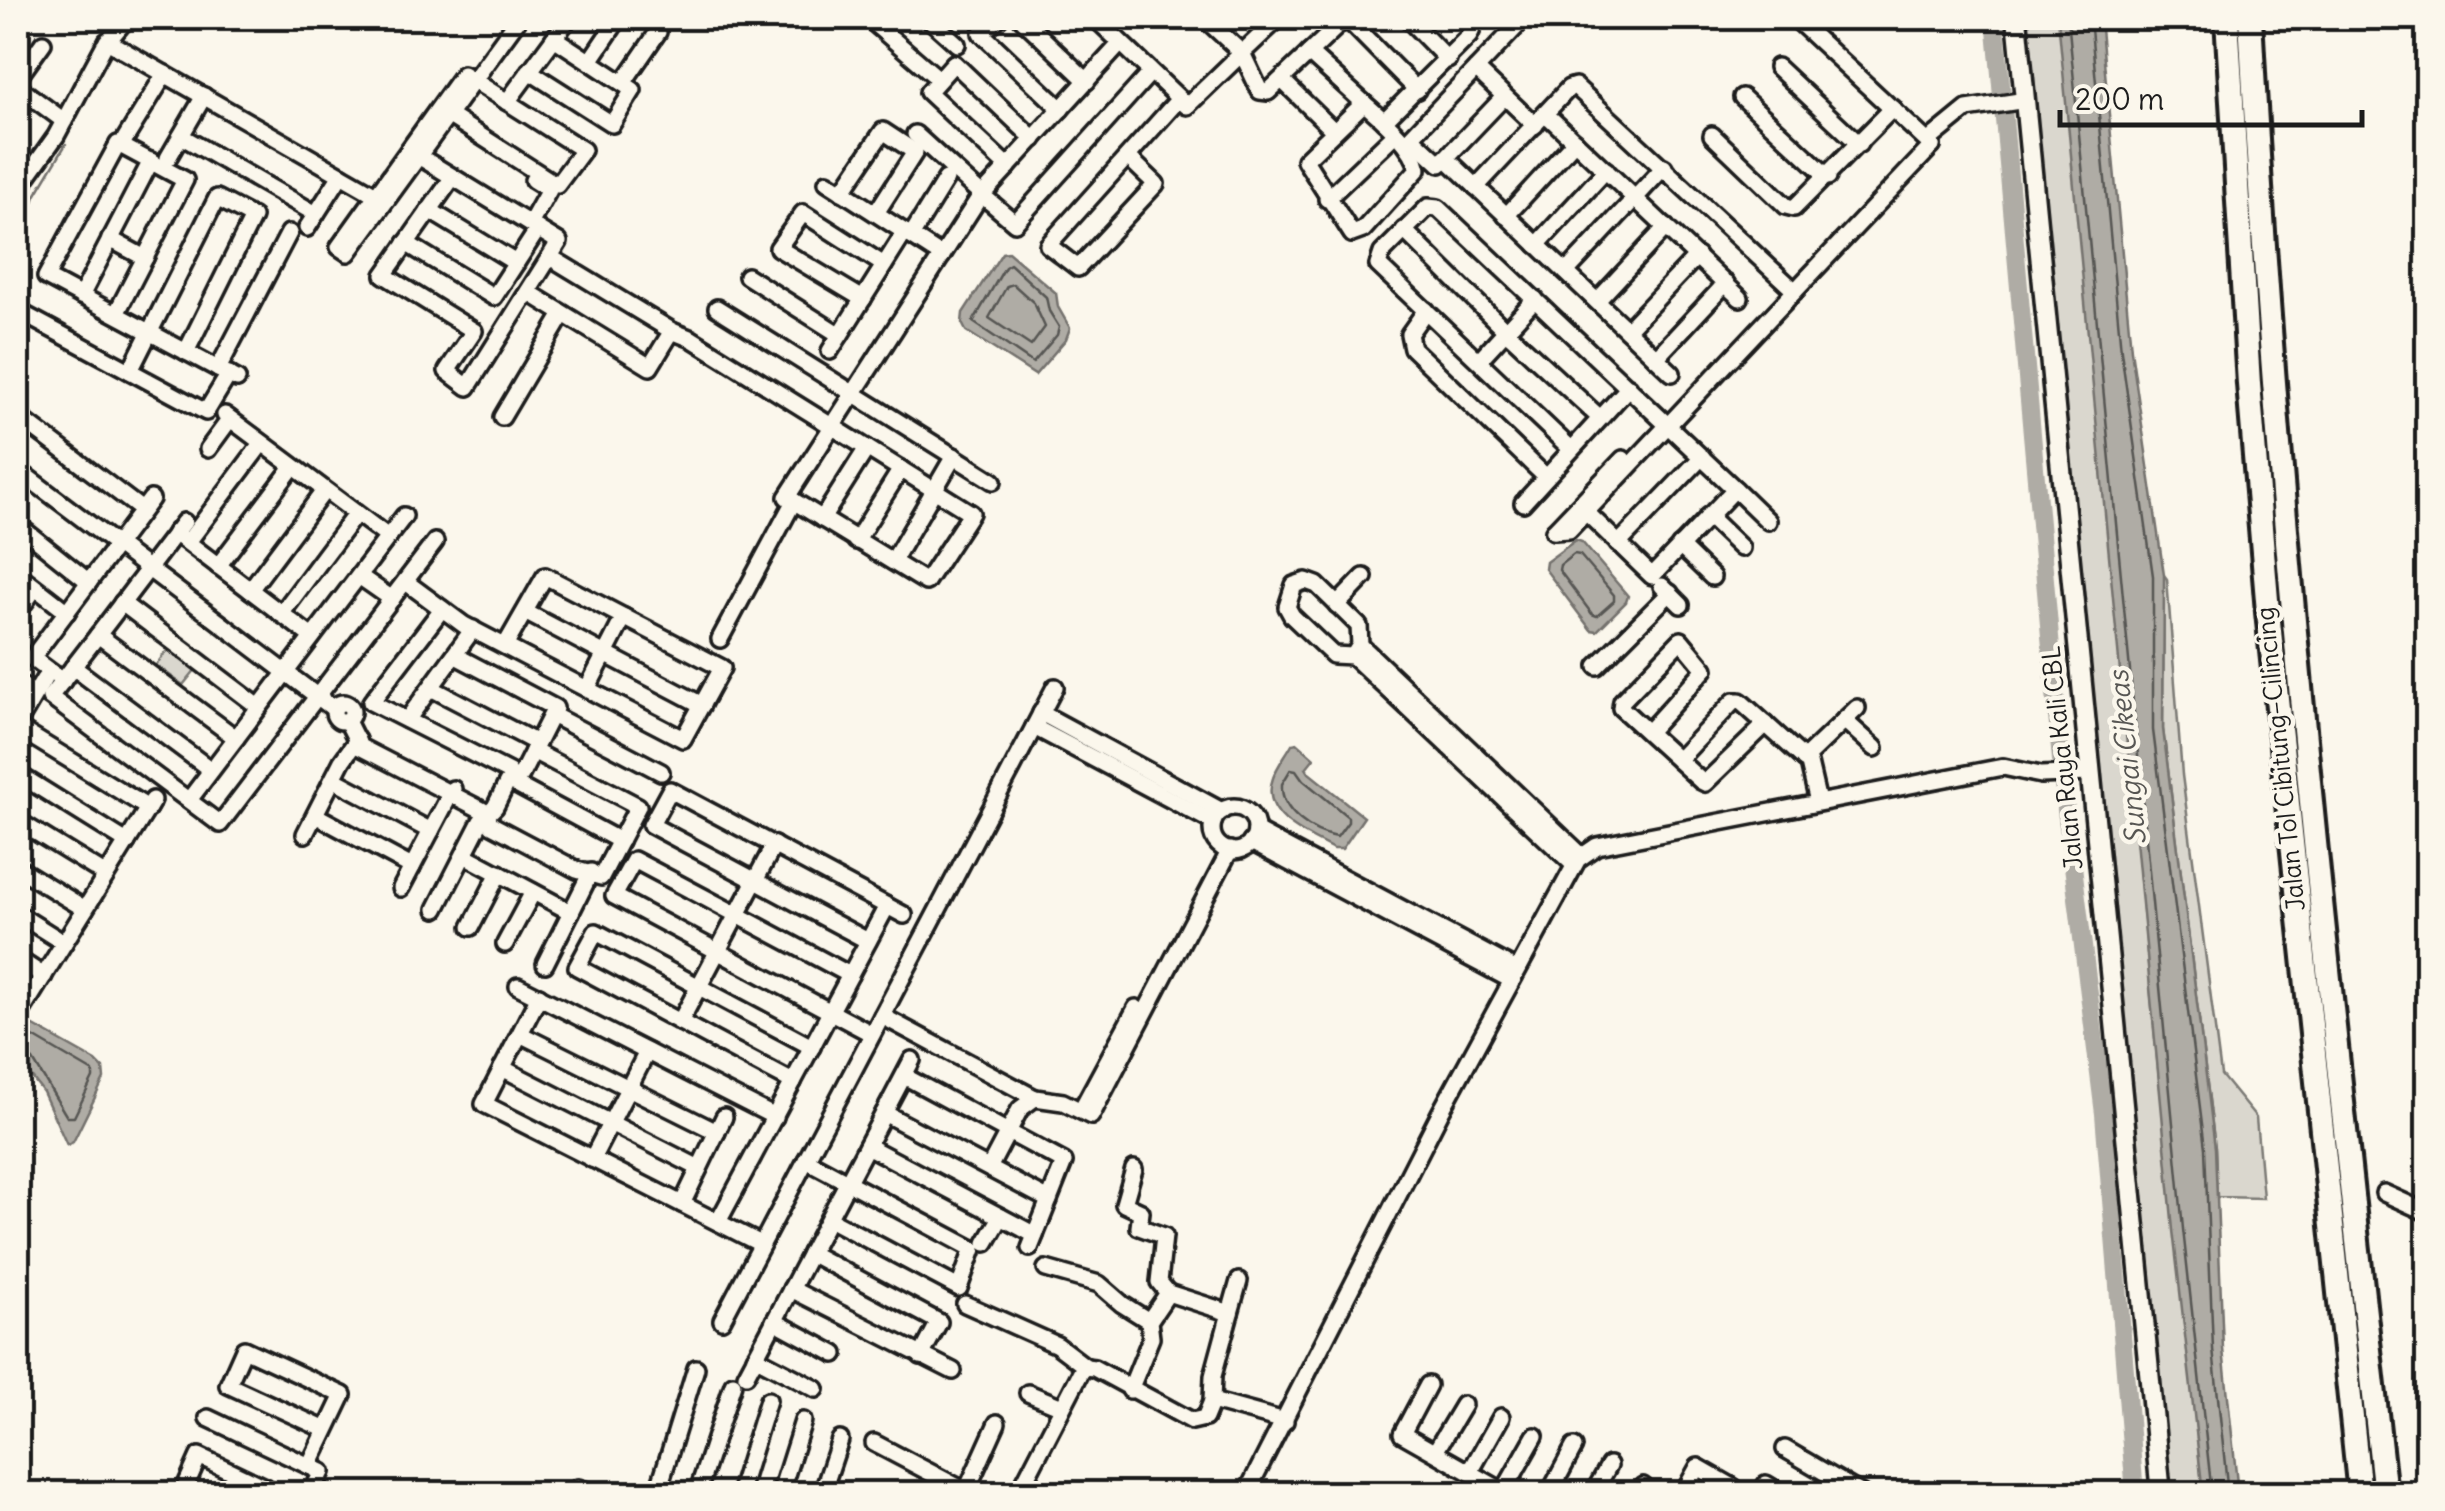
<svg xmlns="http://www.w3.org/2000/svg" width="2445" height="1511" viewBox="0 0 2445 1511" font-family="Delius,sans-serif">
	<rect width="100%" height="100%" fill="#fbf7ec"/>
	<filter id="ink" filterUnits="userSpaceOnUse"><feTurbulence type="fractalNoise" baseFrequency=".01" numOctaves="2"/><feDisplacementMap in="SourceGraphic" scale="20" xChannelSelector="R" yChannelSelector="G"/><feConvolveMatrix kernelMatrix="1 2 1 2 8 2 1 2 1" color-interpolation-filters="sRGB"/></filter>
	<g filter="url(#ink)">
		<!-- green -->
		<g fill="#dad7ce" stroke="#7b7a75" stroke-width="2.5">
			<path d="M2015,18h45l97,1041 46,434h-42z"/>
			<path d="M2164,575l3,4 15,196 39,300 35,43 7,80 -46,-1 -2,-49 -52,-419z"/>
			<path d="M168,649l28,20 -13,16 -27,-20z"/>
		</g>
		<!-- water -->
		<g fill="#afaca5" stroke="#74726e" stroke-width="2.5">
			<path d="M2058,18h42l31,332 33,225 -1,154 52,419 8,201 15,144h-35l-30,-263z"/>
			<path d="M1008,252l48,41 2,14 12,21 -4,11 -31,36 -69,-44 -4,-8 1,-10 39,-60z"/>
			<path d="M1576,540l6,2 46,54 -2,6 -29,29 -6,-1 -46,-61 1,-7z"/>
			<path d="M1297,743l17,15 -8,10 3,5 55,44 -22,32h-8c-26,-13 -75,-33 -61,-71 4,-12 13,-23 19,-34z"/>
			<path d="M18,1017l78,44 7,7 1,11 -31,63 -6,3 -24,-53 -25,-33z"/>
		</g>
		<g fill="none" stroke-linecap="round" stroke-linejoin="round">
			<!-- shore -->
			<g stroke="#575653" stroke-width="2.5">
				<path d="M2068,18l115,1211 29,265"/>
				<path d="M2090,18l31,333 32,225v154l52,418 8,201 15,145"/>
				<path d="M1010,264l36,33 3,14 10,16 -2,8 -24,28 -60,-41 32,-55z"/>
				<path d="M1013,284l21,19 11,24 -14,19 -42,-28 18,-32z"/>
				<path d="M1574,554l6,1 34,40v6l-17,15 -5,-2 -33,-44 1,-5z"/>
				<path d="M1291,769l5,1 7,10 45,37v5l-11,15c-24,-4 -57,-25 -55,-53z"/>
				<path d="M18,1028l75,44v6l-19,39h-7l-34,-57 -8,-7h-7"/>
			</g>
			<!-- stream -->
			<path stroke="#74726e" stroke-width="2.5" d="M18,253l17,-57 31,-52"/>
			<!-- river -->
			<path stroke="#afaca5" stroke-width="18" d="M1995,18l69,776 40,320 31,380"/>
			<!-- minor casing -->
			<g stroke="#1c1c1c" stroke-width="22">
				<g id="minor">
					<path d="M868,18l66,57"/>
					<path d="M928,18l29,26"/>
					<path d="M999,18l-18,15 80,76"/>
					<path d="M1021,18l66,63"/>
					<path d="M1095,18l92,88 55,-53 18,38 8,1 78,-74"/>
					<path d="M1204,18l38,35 37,-35"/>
					<path d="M1346,18l71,72"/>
					<path d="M1407,18l41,42"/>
					<path d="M1799,22l133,124"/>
					<path d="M107,41l269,154"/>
					<path d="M1120,44l-138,151 33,28 135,-150"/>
					<path d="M1309,53l55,50"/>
					<path d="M590,61l29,-43"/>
					<path d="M1777,67l82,77"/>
					<path d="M1476,69l59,56"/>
					<path d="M529,71l83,53 21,-34 -79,-52"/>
					<path d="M18,78l25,-35"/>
					<path d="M1282,80l52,51"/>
					<path d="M623,83l35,-51"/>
					<path d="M18,87l46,34"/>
					<path d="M1504,97l-64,67 -29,-27 106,-111"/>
					<path d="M1742,97l86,80"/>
					<path d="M507,102l62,-84"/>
					<path d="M1364,103c18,16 49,41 54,66l-55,61 -11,4 -47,-74z"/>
					<path d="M1546,114l194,184"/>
					<path d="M448,115l109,70 26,-35 -110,-70 -10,-6 -124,173 9,6c57,-78 114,-157 171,-235"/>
					<path d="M1384,121l85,-85 4,-9 -3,-9"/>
					<path d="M915,134l67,61"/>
					<path d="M1712,135l74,71 8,2 99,-100"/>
					<path d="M181,136l135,78"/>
					<path d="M1934,136l33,-27 59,-9"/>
					<path d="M125,139l40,-65"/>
					<path d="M412,152l147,90 -91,145 -21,-16 27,-40 -90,-56 69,-98"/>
					<path d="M168,158l36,-62"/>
					<path d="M1129,158l27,26 -78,84 -30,-23 131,-146"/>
					<path d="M1446,158l226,215"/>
					<path d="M1008,167l-80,-75 26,-29 80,76"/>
					<path d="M827,182l115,74"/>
					<path d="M1476,187l93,-99 6,-2 220,205"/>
					<path d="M842,192l41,-61 32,21 -39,61"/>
					<path d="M18,197l8,-19 30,-42 48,-90 23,-28"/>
					<path d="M1327,199l68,-65"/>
					<path d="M429,210l87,53"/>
					<path d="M1506,216l69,-75"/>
					<path d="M530,224l19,-34 -16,-10"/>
					<path d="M307,228l34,-53"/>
					<path d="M1404,230l101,100 95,88"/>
					<path d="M911,236l35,-57"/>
					<path d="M110,239l35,19"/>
					<path d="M406,243l88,54 44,-68"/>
					<path d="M1537,245l69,-75"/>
					<path d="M550,257l122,74 20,8c93,58 186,116 279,174l-45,69 -139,-85 190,-296"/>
					<path d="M1566,272l98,-105"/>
					<path d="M747,276l93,59"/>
					<path d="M528,292l122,75 22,-36"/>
					<path d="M81,296l70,-135"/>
					<path d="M863,299l-85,-51 25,-35 81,52"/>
					<path d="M1597,301l69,-74"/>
					<path d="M717,308l276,173"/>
					<path d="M1426,310l-17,24 3,14 134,129"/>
					<path d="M18,311l188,101 23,-38"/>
					<path d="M116,314l69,-134 -67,-36 -72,133 191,102"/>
					<path d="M1627,330l70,-74"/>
					<path d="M830,351l75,-119"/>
					<path d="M1656,358l70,-75"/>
					<path d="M1479,360l56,-61"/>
					<path d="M218,369l71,-136"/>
					<path d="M130,371l87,-173 36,19 -67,135"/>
					<path d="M225,415l163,122"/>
					<path d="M18,416l124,94"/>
					<path d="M502,417l61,-103"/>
					<path d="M208,449l22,-30"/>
					<path d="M1571,449l-193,-184 4,-12 46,-46 10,1 297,281 -83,87 -66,-64"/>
					<path d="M18,470l316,239"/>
					<path d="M1735,489l33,32"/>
					<path d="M1523,503l106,-116"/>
					<path d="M1708,516l33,32"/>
					<path d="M822,519l45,-71"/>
					<path d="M18,525l71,57"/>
					<path d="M1554,531l15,-1 363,-384"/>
					<path d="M1554,531l69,-72"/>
					<path d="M175,533l137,104"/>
					<path d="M856,541l45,-72"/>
					<path d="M188,542l74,-99"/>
					<path d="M1618,544l84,-87"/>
					<path d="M1680,546l32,31"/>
					<path d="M893,561l61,-105"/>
					<path d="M218,566l71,-94"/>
					<path d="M18,574l49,38"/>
					<path d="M359,576l33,23"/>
					<path d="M1306,581l11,4 42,41 1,19 -7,11 -20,-1 -41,-39 -5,-9 7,-22z"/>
					<path d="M406,582l58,43c73,38 146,76 219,114l39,-71 -177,-92 -40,70"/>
					<path d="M1662,586l19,19"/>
					<path d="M250,590l71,-95"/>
					<path d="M122,603l137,104"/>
					<path d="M1337,605l27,-28"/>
					<path d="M442,609l-71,93 138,70 9,14 102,55"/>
					<path d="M18,612l17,-24"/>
					<path d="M525,612l177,93"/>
					<path d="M281,614l71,-95"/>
					<path d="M98,635l86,-113"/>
					<path d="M720,639l74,-138"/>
					<path d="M1360,645l222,211"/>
					<path d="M1353,656l221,209"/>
					<path d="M1597,666l73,-73"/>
					<path d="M73,667l138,103"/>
					<path d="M63,681l-31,-23 119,-159"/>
					<path d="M18,683l17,11"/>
					<path d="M431,688l106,55"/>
					<path d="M587,689l37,-72"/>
					<circle cx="343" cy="712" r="9"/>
					<path d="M1041,713l181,98"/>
					<path d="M552,715l109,57"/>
					<path d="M407,720l66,-91"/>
					<path d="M1844,720l31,28"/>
					<path d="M347,721l13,26 122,63 10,15 85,45 24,7 37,-71 -105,-55"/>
					<path d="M18,723l26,-44"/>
					<path d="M1034,727l179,95"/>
					<path d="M18,728l130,80"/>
					<path d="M1648,732l57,-63 -24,-29 -59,61 -1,7 80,73 4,2 61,-59"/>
					<path d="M236,738l-138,-103 -48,62 170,127 215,-282"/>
					<path d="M1804,759l53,-51"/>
					<path d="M1678,760l56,-59h6l69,62 9,39"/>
					<path d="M18,774l109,68"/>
					<path d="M333,779l98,52"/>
					<path d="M189,800l215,-284"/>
					<circle cx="1234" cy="829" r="22"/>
					<path d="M315,815l97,52"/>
					<path d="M18,821l88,54"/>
					<path d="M1256,831l261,139"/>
					<path d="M305,834l37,-73 15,-21"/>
					<path d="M1251,842l260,138"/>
					<path d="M464,855l107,57"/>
					<path d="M18,868l67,41"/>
					<path d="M401,888l52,-99"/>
					<path d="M436,909l45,-88 14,-14 12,-24 14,-8 34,-67 -99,-52"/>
					<path d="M18,914l46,29"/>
					<path d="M471,927l28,-54"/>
					<path d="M868,941l-217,-116 19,-35 234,125"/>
					<path d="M505,944l28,-52"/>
					<path d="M18,959l26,17"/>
					<path d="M545,964l46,-92"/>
					<path d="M850,975l-216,-115 -20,36 258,138"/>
					<path d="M518,986l257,131"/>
					<path d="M539,996l-55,108 277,140"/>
					<path d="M18,1006l5,3 130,-209"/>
					<path d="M882,1016l153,82"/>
					<path d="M680,1022l94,-177"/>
					<path d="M520,1034l197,98"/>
					<path d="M502,1068l197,100"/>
					<path d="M904,1076l160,86 -34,86"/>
					<path d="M793,1082l-216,-115 19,-35 216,115"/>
					<path d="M1081,1110l55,-102"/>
					<path d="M884,1113l165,87"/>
					<path d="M867,1146l168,89"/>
					<path d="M592,1159l55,-107"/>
					<path d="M806,1160l167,89 -14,39 -130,-69"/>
					<path d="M989,1168l31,-59 15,-11 28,4 28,14 139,-266"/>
					<path d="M2384,1193l44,20"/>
					<path d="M682,1204l42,-87"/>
					<path d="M718,1222l169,-316"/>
					<path d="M986,1243l15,-26"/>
					<path d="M810,1253l129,69 -18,34"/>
					<path d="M1046,1269l53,15 23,20 27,17"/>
					<path d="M791,1289l162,82"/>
					<path d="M1168,1293l62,20 -17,63 -1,25"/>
					<path d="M965,1304l92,41 29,22"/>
					<path d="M1230,1313l9,-32"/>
					<path d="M722,1320l333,-633"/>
					<path d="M774,1321l61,33"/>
					<path d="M755,1357l61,32"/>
					<path d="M746,1375l166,-315"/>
					<path d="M1428,1385l-26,49 106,60"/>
					<path d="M1130,1390l21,-52 -2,-17 19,-28 -9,-11 5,-46 -25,-9 2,-15 -17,-8 10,-35"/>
					<path d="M1028,1393l34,14"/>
					<path d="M208,1418l114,54 -11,22"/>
					<path d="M874,1443l97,51"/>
					<path d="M1785,1449l77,45"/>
					<path d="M1435,1452l28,-47"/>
					<path d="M309,1466l34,-71 -99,-46 -16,36 98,45"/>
					<path d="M1470,1472l31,-55"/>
					<path d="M1766,1484l17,10"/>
					<path d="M1504,1491l31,-55"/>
					<path d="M187,1494l-4,-2 16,-36 80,38"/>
					<path d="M576,1494l2,-6 18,6"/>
					<path d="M657,1494l39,-126"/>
					<path d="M697,1494l36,-110"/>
					<path d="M739,1494l29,-94"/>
					<path d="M780,1494l23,-73"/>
					<path d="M822,1494l18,-54"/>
					<path d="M965,1494l32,-71"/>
					<path d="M1018,1494l63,-122 5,-5 8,1 98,53 13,-3 7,-17 73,20"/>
					<path d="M1246,1494l194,-381 138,-254 19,-13 406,-79 38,8 48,-2"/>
					<path d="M1549,1494l25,-47"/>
					<path d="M1593,1494l16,-29"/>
					<path d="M1639,1494l4,-8"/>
					<path d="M1683,1494l15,-27 35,20 -4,7"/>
				</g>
			</g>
			<!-- major casing -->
			<g stroke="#1c1c1c" stroke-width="25">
				<path id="major" d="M2017,18l144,1476"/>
			</g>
			<!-- highway casing -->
			<g stroke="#1c1c1c" stroke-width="30">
				<g id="highway">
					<path d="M2227,18l22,366 19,228 92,882"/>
					<path d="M2250,18c26,493 80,985 135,1476"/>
				</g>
			</g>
			<!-- minor -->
			<use href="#minor" stroke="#fbf7ec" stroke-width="15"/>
			<!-- major -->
			<use href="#major" stroke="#fbf7ec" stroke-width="18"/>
			<!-- highway -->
			<use href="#highway" stroke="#fbf7ec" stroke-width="22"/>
		</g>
	</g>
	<g text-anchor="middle" stroke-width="9" stroke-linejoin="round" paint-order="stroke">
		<!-- street labels -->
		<g font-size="25" fill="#1c1c1c" stroke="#fbf7ec">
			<text transform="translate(2062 758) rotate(-96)" y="9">Jalan Raya Kali CBL</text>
			<text transform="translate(2280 759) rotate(-96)" y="9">Jalan Tol Cibitung–Cilincing</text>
		</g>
		<!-- water labels -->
		<g font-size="28" font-style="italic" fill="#575653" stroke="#fbf7ec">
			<text transform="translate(2127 758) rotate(-96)" y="10">Sungai Cikeas</text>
		</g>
	</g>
	<!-- margin -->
	<rect width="2445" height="1511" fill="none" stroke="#fbf7ec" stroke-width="60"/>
	<rect x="30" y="30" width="2385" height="1451" fill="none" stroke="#1c1c1c" stroke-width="4" filter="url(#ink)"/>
	<!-- scale -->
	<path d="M2060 110v15h302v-15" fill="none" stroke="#1c1c1c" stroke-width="5"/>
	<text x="2075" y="110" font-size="30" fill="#1c1c1c" stroke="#fbf7ec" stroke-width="8" paint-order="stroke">200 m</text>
</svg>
